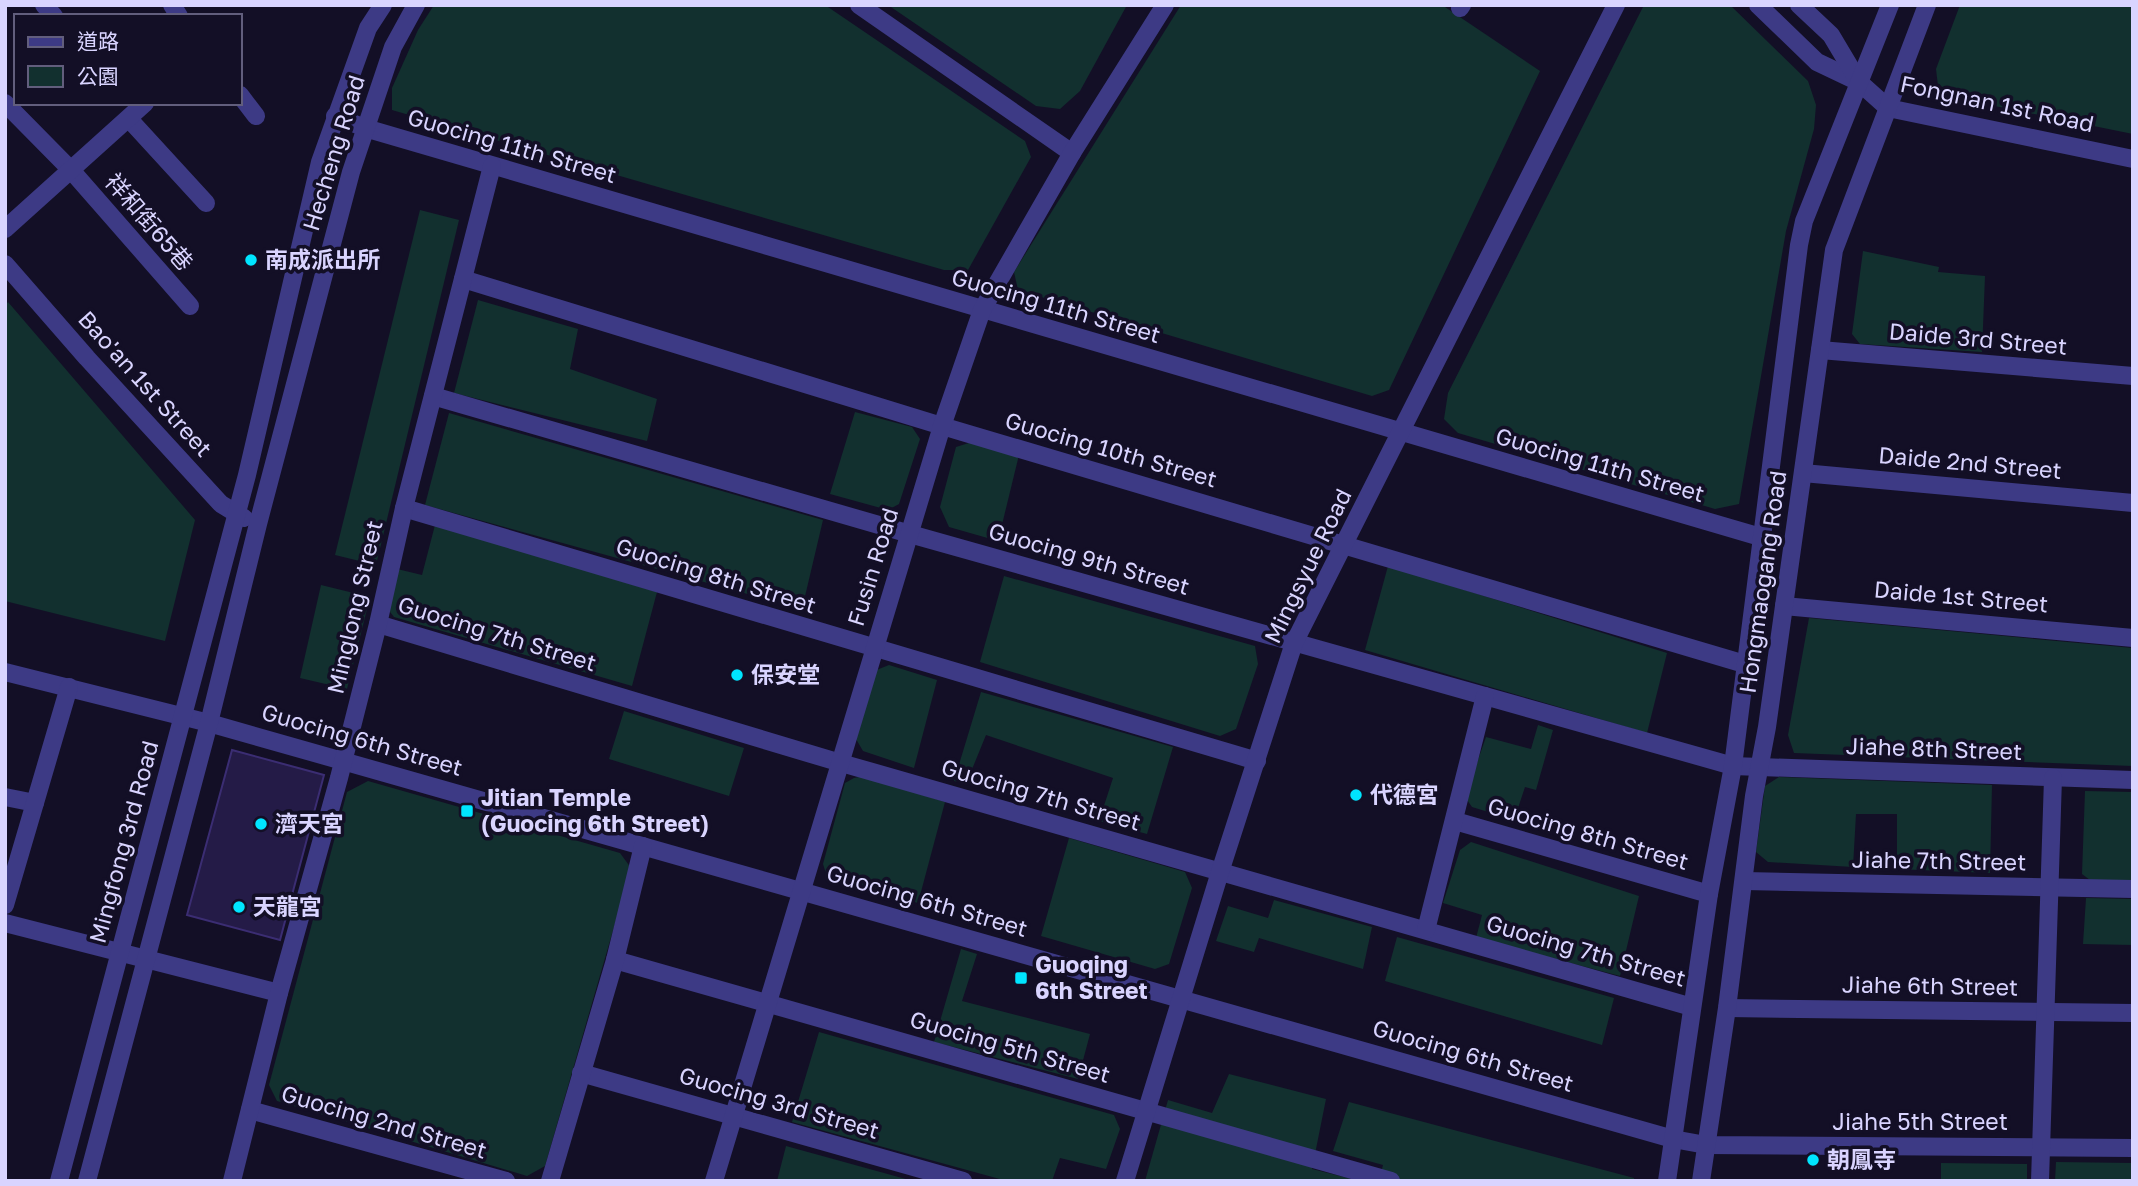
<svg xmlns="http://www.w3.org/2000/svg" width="2138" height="1186" viewBox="0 0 2138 1186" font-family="'Golos Text','Noto Sans TC',sans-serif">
	<rect width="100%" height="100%" fill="#130f26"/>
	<!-- green -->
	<g fill="#12302f">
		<path d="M434,5h391l200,136 6,16 -63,113h-24l-552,-160v-22l26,-58z"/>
		<path d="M888,5h239l-47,86 -20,18 -24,-3z"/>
		<path d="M1181,5h261l98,66 -151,319 -17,6 -354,-106 -4,-18z"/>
		<path d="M1644,5h86l78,76 8,24 -2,24 -28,102 -47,273 -24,5 -257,-76 -14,-14 4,-26z"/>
		<path d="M1960,5h173v129l-178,-36 -17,-12 -2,-17z"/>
		<path d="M420,210l39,10 -83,345 -41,-10z"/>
		<path d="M1863,251l76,16 -1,5 47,4 -3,76 -122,-8 -8,-10z"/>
		<path d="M478,300l100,29 -8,40 87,30 -10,42 -193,-48z"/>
		<path d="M8,302l187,218 -30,121 -160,-40v-295z"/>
		<path d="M855,412l57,15 8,12 -21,65 -11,6 -58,-16z"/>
		<path d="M449,413l374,107 -21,89 -377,-104z"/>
		<path d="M972,442l47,13 -21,86 -49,-14 -9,-20 16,-60z"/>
		<path d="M435,525l222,67 -25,94 -238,-69 -7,-9 6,-40 29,7z"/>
		<path d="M1388,566l279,87 -20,80 -282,-83z"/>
		<path d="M1004,576l251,70 3,18 -22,65 -16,7 -240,-74z"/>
		<path d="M321,585l49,12 -23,92 -47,-11z"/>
		<path d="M1809,618l324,30v118l-339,-13 -6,-18z"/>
		<path d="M889,665l48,15 -23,88 -51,-17 -7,-12 18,-68z"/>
		<path d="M981,692l192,55 -26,87 -48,-13 14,-43 -127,-43 -20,49 -12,-3z"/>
		<path d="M624,711l120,37 -15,48 -120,-37z"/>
		<path d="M1538,725l15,5 -17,60 -11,-3 -11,33 -42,-13 -7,-10 21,-60 45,12z"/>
		<path d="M864,776l81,26 -27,101 -91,-26 -4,-13 22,-81 9,-5z"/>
		<path d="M1779,777l213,8 -2,88 -93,-4v-55h-41l-3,53 -85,-5 -12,-10 9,-66z"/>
		<path d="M368,781l252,72 11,15 -86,298 -18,10 -250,-75 -8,-16 78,-293z"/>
		<path d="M2085,791l48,1v89l-43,-1 -8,-6z"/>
		<path d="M1069,838l116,34 7,16 -23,76 -14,5 -114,-33z"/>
		<path d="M1471,842l168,54 -19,80 -144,-38 6,-23 -39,-12 17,-53z"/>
		<path d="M2086,898l47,1v46l-50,-1z"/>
		<path d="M1274,900l98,27 -9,42 -104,-31 -5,14 -38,-11 12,-35 40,12z"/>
		<path d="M1397,937l217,61 -12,47 -217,-64z"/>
		<path d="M961,949l16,5 -15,47 128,33 -12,45 -144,-37z"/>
		<path d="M819,1032l295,83 6,14 -14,40 -46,-11 -8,23h-45l-215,-59z"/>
		<path d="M1229,1074l97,25 -14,70 48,12h-215l23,-81 44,13z"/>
		<path d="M1349,1102l285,76v3h-255l4,-16 -50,-14z"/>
		<path d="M786,1146l127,35h-136z"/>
		<path d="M2056,1162l77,1v18h-78z"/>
		<path d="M1941,1163l86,1v17h-86z"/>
	</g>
	<!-- building -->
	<path fill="#241b47" stroke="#3b2d73" stroke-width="2" d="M232,750l92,25 -44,165 -93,-25z"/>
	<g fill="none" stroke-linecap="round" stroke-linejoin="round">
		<!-- minor -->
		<g stroke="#3d3a85" stroke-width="18">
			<path d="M44,5l10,11"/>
			<path d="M172,5l7,11"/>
			<path d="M859,5l213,148"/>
			<path d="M1758,5l59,57 42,20 29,26 245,51"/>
			<path d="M1799,5l32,30 28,47"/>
			<path d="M1460,8l2,-3"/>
			<path d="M240,95l16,21"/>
			<path d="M5,103l66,67 119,136"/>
			<path d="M335,116l30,12 1399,410"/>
			<path d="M129,119l77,84"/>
			<path d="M5,229l140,-126"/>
			<path d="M5,264l82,94 134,146 23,14"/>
			<path d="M463,279l479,147 806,239"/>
			<path d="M1820,350l313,26"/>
			<path d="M433,396l477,138 823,232 400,14"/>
			<path d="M1803,473l330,30"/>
			<path d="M404,508l853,253"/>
			<path d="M1784,606l349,32"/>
			<path d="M378,624l463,139 851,244"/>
			<path d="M5,672l204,51 1464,416 33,6 427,3"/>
			<path d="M5,797l30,6"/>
			<path d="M1455,821l254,73"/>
			<path d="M1744,881l389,8"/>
			<path d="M5,905l64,-218"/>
			<path d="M5,923l274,70"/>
			<path d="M1426,930l59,-234"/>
			<path d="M615,960l776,221"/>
			<path d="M1727,1008l406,5"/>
			<path d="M581,1073l382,108"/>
			<path d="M250,1110l256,71"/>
			<path d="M59,1181l188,-706 73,-313 48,-134 15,-23"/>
			<path d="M87,1181l122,-458 49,-199 93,-352 42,-125 23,-42"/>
			<path d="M232,1181l47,-188 60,-215 39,-154 26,-116 88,-342"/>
			<path d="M550,1181l65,-221 28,-114"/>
			<path d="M714,1181l228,-755 40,-116 90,-157 93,-148"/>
			<path d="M1125,1181l95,-309 74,-229 322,-638"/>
			<path d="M1667,1181l42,-287 24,-128 66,-521 5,-24 86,-216"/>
			<path d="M1701,1181l26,-173 27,-212 13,-69 67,-477 93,-245"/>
			<path d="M2040,1181l13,-403"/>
		</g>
	</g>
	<!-- markers -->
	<g fill="#00e5ff" stroke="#130f26" stroke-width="2.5">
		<circle cx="251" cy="260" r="7"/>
		<circle cx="737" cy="675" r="7"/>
		<circle cx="1356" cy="795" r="7"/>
		<rect x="460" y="804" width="14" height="14" rx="3.5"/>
		<circle cx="261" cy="824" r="7"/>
		<circle cx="239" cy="907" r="7"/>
		<rect x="1014" y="971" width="14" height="14" rx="3.5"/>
		<circle cx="1813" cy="1160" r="7"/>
	</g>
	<g text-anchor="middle" stroke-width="7" stroke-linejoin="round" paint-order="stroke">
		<!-- street labels -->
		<g font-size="23" fill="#d9d4ff" stroke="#130f26">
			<text transform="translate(1997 104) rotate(12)" y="8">Fongnan 1st Road</text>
			<text transform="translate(512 146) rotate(16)" y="8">Guocing 11th Street</text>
			<text transform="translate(334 153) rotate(-73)" y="8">Hecheng Road</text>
			<text transform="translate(149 222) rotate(49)" y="8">祥和街65巷</text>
			<text transform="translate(1056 306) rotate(16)" y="8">Guocing 11th Street</text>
			<text transform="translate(1978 339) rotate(5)" y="8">Daide 3rd Street</text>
			<text transform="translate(145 384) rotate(48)" y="8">Bao'an 1st Street</text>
			<text transform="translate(1111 450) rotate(16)" y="8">Guocing 10th Street</text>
			<text transform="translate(1970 463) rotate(5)" y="8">Daide 2nd Street</text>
			<text transform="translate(1600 465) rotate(16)" y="8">Guocing 11th Street</text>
			<text transform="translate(1089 559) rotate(16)" y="8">Guocing 9th Street</text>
			<text transform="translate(1308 566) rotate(-64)" y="8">Mingsyue Road</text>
			<text transform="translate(873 567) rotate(-73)" y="8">Fusin Road</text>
			<text transform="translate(716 576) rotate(17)" y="8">Guocing 8th Street</text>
			<text transform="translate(1763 582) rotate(-82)" y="8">Hongmaogang Road</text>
			<text transform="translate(1961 597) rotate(5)" y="8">Daide 1st Street</text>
			<text transform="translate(355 607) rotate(-77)" y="8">Minglong Street</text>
			<text transform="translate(497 634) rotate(17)" y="8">Guocing 7th Street</text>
			<text transform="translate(362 740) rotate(16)" y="8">Guocing 6th Street</text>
			<text transform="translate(1934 749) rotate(2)" y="8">Jiahe 8th Street</text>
			<text transform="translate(1041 795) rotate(16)" y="8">Guocing 7th Street</text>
			<text transform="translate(1588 834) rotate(16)" y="8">Guocing 8th Street</text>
			<text transform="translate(124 842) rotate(-75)" y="8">Mingfong 3rd Road</text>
			<text transform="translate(1939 861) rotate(1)" y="8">Jiahe 7th Street</text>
			<text transform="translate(927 901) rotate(16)" y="8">Guocing 6th Street</text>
			<text transform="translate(1586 951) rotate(16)" y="8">Guocing 7th Street</text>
			<text transform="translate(1930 986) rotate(1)" y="8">Jiahe 6th Street</text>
			<text transform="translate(1010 1047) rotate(16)" y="8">Guocing 5th Street</text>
			<text transform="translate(1473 1056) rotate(16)" y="8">Guocing 6th Street</text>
			<text transform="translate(779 1103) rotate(16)" y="8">Guocing 3rd Street</text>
			<text transform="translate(384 1122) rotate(16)" y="8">Guocing 2nd Street</text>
			<text x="1920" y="1130">Jiahe 5th Street</text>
		</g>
		<!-- poi labels -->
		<g font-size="23" font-weight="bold" fill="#d9d4ff" stroke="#130f26" text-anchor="start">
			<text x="265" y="268">南成派出所</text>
			<text x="751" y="683">保安堂</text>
			<text x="1370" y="803">代德宮</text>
			<text x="481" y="806">Jitian Temple<tspan x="481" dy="26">(Guocing 6th Street)</tspan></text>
			<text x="275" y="832">濟天宮</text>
			<text x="253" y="915">天龍宮</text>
			<text x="1035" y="973">Guoqing<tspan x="1035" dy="26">6th Street</tspan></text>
			<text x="1827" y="1168">朝鳳寺</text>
		</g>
	</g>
	<!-- border -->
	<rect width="2138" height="1186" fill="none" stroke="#d9d4ff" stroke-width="14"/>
	<!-- legend -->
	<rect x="14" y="14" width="228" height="91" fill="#130f26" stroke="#625e7d" stroke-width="2"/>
	<rect x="28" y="37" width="35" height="10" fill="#3d3a85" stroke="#625e7d" stroke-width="2"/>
	<text x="77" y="49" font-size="21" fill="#d9d4ff">道路</text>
	<rect x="28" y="66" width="35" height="21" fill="#12302f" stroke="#625e7d" stroke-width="2"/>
	<text x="77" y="84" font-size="21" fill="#d9d4ff">公園</text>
</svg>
